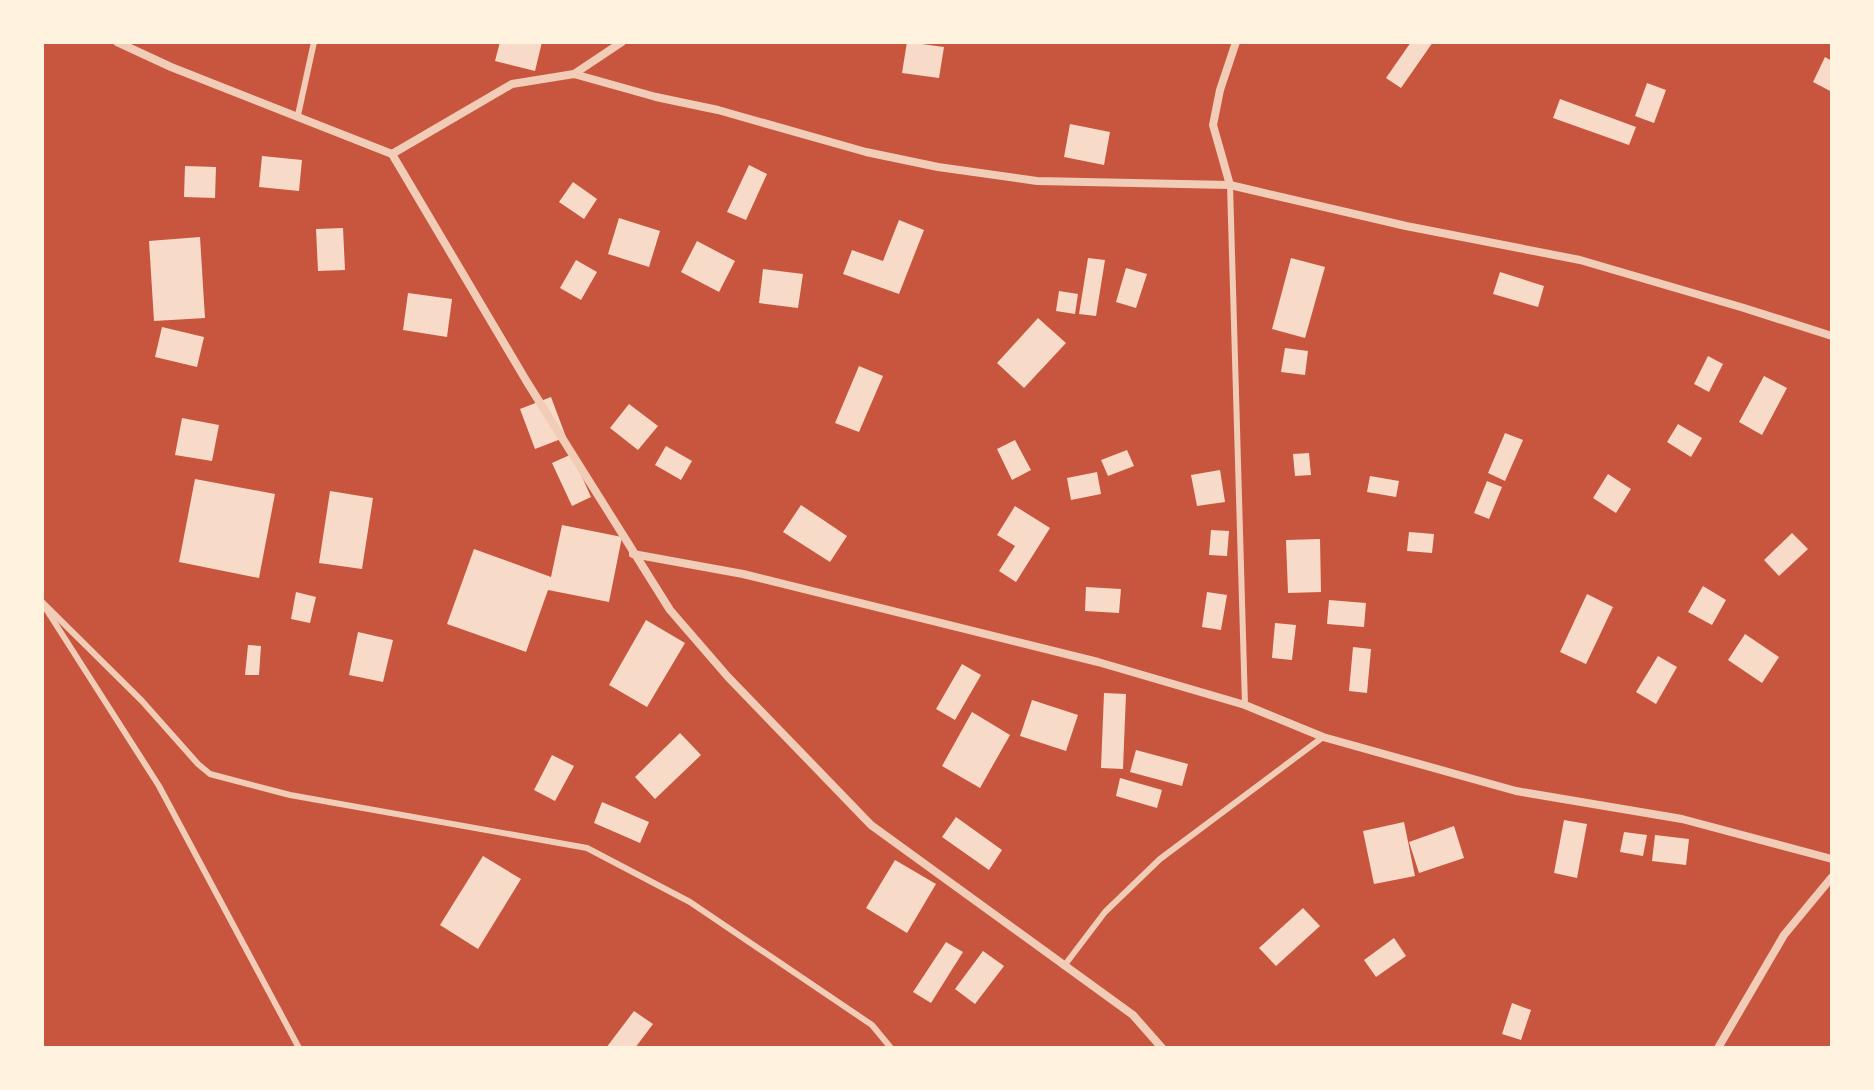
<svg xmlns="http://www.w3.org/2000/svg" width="1874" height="1090" viewBox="0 0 1874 1090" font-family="Karla,sans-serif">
	<rect width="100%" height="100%" fill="#c8553d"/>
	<!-- building -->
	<g fill="#f7dbc8">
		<path d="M500,42h42l-7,29 -40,-10z"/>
		<path d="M907,42l37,5 -5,31 -37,-5z"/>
		<path d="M1411,42h22l-32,46 -15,-10z"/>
		<path d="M1825,57l7,4v31l-19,-10z"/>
		<path d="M1647,83l19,7 -12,33 -19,-7z"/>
		<path d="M1560,99l76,28 -7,18 -76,-27z"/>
		<path d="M1070,124l40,8 -6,33 -40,-8z"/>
		<path d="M262,156l40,4 -3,31 -40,-4z"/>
		<path d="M749,165l18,9 -21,46 -19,-8z"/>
		<path d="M185,166l31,1 -1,31 -31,-1z"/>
		<path d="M573,182l24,17 -13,20 -25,-17z"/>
		<path d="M619,218l41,13 -11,36 -41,-13z"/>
		<path d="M899,220l25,10 -25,64 -56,-20 9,-24 31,11z"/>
		<path d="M343,228l2,42 -27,1 -2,-42z"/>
		<path d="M200,237l5,81 -51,3 -5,-80z"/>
		<path d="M697,241l38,20 -16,31 -38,-20z"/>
		<path d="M1088,258l17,2 -9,56 -17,-2z"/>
		<path d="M1291,258l34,9 -20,71 -33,-9z"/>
		<path d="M576,260l21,12 -16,28 -21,-12z"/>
		<path d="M1126,268l21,6 -11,34 -20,-6z"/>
		<path d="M763,269l40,5 -5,34 -39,-5z"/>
		<path d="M1500,272l44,14 -6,21 -45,-13z"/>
		<path d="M1059,291l19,3 -3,20 -19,-3z"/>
		<path d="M408,293l44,6 -5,38 -44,-7z"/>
		<path d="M1038,318l28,25 -42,45 -27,-25z"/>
		<path d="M162,327l42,10 -7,30 -42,-10z"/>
		<path d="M1285,348l23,3 -3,24 -24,-3z"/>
		<path d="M1708,356l15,8 -14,28 -15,-8z"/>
		<path d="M859,366l24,10 -24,56 -24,-9z"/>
		<path d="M1764,376l23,12 -25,47 -23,-13z"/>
		<path d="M551,397l15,40 -31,12 -15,-40z"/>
		<path d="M629,404l29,22 -20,24 -28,-22z"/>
		<path d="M182,418l37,7 -7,36 -37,-6z"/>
		<path d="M1678,424l24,14 -11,19 -24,-15z"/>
		<path d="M1505,433l18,7 -18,41 -17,-8z"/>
		<path d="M1015,440l16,30 -19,10 -15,-31z"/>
		<path d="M666,446l26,15 -11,19 -26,-15z"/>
		<path d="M1127,450l7,16 -26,10 -7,-16z"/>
		<path d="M1309,453l2,22 -16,1 -2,-22z"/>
		<path d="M572,454l19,43 -19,9 -20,-43z"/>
		<path d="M1220,470l5,32 -28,4 -6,-31z"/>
		<path d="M1097,472l4,22 -30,6 -4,-22z"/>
		<path d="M1608,474l23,15 -15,24 -23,-15z"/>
		<path d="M1370,476l29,5 -3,16 -29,-5z"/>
		<path d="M195,479l80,15 -16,84 -80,-16z"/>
		<path d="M1487,481l15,6 -13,32 -15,-6z"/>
		<path d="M330,491l43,7 -11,71 -43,-6z"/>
		<path d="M801,505l46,31 -17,26 -47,-30z"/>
		<path d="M1015,506l35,22 -34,54 -17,-11 16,-25 -18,-11z"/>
		<path d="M562,525l60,12 -13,65 -61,-12 -22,62 -79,-28 27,-75 77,28z"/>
		<path d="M1211,530l18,1 -2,25 -18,-1z"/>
		<path d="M1409,532l25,2 -2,19 -25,-2z"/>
		<path d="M1792,533l16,16 -29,27 -15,-16z"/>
		<path d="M1320,539l1,53 -33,1 -2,-53z"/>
		<path d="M1703,586l23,14 -14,25 -24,-13z"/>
		<path d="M1086,587l35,2 -2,24 -34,-2z"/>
		<path d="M296,592l20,5 -6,26 -19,-4z"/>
		<path d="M1207,592l20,3 -6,35 -19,-3z"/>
		<path d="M1587,594l26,13 -27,57 -26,-12z"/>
		<path d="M1329,600l37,3 -2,24 -37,-3z"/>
		<path d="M646,620l39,23 -38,64 -38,-22z"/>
		<path d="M1275,623l21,2 -4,35 -20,-2z"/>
		<path d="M358,632l35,8 -10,42 -34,-7z"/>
		<path d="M1745,634l34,23 -17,26 -34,-23z"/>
		<path d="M248,645l13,1 -2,29h-14z"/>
		<path d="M1353,647l18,2 -4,44 -18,-2z"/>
		<path d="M1658,656l19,11 -21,37 -20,-12z"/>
		<path d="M962,664l19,11 -26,45 -19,-11z"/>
		<path d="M1104,693l22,1 -3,75 -22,-1z"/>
		<path d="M1032,700l46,15 -12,36 -46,-15z"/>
		<path d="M972,712l38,23 -30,53 -38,-22z"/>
		<path d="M680,733l21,22 -46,44 -20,-22z"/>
		<path d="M1136,750l52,14 -6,22 -52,-14z"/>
		<path d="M552,755l22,11 -19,35 -21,-11z"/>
		<path d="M1120,778l42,12 -5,18 -41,-12z"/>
		<path d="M602,802l47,20 -9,21 -46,-20z"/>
		<path d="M956,817l46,33 -13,20 -47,-33z"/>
		<path d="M1564,820l23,4 -10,54 -23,-5z"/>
		<path d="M1404,822l11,54 -41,8 -11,-53z"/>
		<path d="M1454,826l10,32 -45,15 -10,-31z"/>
		<path d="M1624,832l23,3 -4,21 -23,-4z"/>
		<path d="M1655,835l34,4 -3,26 -34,-4z"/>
		<path d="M483,856l38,23 -43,70 -38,-24z"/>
		<path d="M895,860l41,24 -29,49 -41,-25z"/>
		<path d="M1303,908l17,18 -44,40 -17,-18z"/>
		<path d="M1394,938l12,18 -30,21 -12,-17z"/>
		<path d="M946,942l17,10 -32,51 -18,-11z"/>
		<path d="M983,951l21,15 -29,38 -20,-15z"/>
		<path d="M1512,1003l19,7 -10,30 -19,-6z"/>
		<path d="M634,1011l19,13 -18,24h-29z"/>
	</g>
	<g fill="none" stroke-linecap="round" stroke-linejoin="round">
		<!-- service -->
		<g stroke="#f1ccb7" stroke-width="6">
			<path d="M298,115l16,-73"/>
			<path d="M1230,185l15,520"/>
			<path d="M42,602l100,99 56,63 12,10 80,21 297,53 103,54 182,123 19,23"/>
			<path d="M46,609l113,177 140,262"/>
			<path d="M1064,966l41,-54 55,-53 163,-122"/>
		</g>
		<!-- minor -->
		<g stroke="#f1ccb7" stroke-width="8">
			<path d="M117,42l54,25 221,87 135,228 143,228 58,67 143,148 262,190 29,33"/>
			<path d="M574,74l48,-32"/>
			<path d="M392,154l120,-70 62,-10 82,23 62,13 148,42 72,15 99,14 193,4 176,41 174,34 164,48 88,28"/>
			<path d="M1230,185l-17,-60 7,-35 16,-48"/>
			<path d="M633,554l110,20 355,88 147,43 78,32 193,54 166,28 150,40"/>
			<path d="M1718,1048l66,-113 48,-58"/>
		</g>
	</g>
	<!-- border -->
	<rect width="1874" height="1090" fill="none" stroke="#fff3e0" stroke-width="88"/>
</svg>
